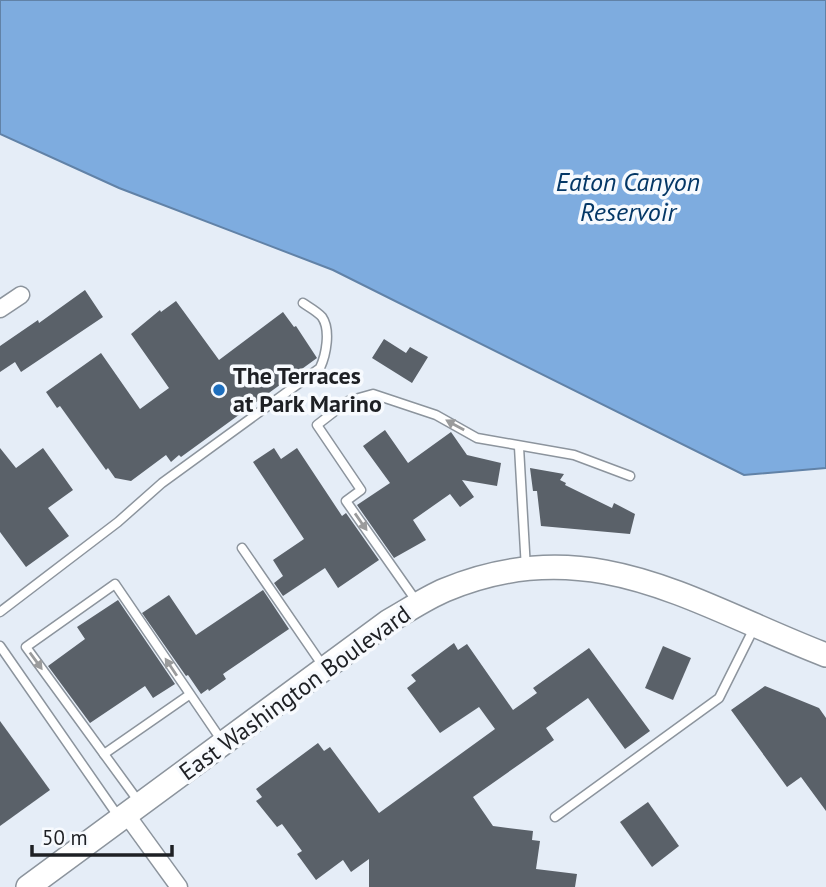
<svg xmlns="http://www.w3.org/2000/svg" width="826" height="887" viewBox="0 0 826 887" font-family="'PT Sans',sans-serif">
	<rect width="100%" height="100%" fill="#e5edf7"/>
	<!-- water -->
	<path fill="#7eacdf" stroke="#6182a7" stroke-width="2" d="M0,0h826v468l-82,7 -411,-205 -214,-82 -119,-54z"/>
	<!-- building -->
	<g fill="#5a6169">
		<path d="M85,290l18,27 -82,55 -6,-10 -15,10v-26l38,-26 1,3z"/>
		<path d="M176,301l43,59 64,-48 11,15 2,-1 21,32 -136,99 -2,-2 -8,7 -5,-7 -35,26 -16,-3 -7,-10 -2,2 -46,-64 -3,2 -11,-16 55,-39 39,56 29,-21 -38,-54 29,-24 1,2z"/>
		<path d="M384,339l22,14 4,-6 18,10 -16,26 -40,-25z"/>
		<path d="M385,430l23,33 43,-31 16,23 34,8 -4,23 -35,-6 12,17 -14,10 -10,-13 -37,26 13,20 -32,18 -37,-53 33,-22 -27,-37z"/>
		<path d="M0,448l16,20 27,-20 30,42 -25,18 21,28 -43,31 -26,-35z"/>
		<path d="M274,448l7,11 16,-11 45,68 4,-3 33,47 -41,28 -13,-20 -42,28 -9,-13 9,-7 -10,-16 31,-21 -51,-77z"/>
		<path d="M530,468l34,6 -4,6 6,3 -1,2 47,23 2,-5 21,11 -5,20 -89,-8 -4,-35h-4z"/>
		<path d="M263,590l26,39 -66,45 3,5 -17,12 -1,-2 -7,5 -13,-19 -2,1 -44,-63 27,-18 27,40z"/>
		<path d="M118,600l57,84 -22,14 -8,-12 -55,37 -42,-57 37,-27 -8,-12z"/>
		<path d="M454,643l4,7 9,-6 46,66 24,-17 -4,-5 56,-40 61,83 -25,18 -37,-51 -42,30 8,12 -81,57 20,29 40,5 -1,9 8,1 -4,28 41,5 -2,13h-206v-28l-18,13 -8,-12 -27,20 -19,-26 5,-3 -20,-27 -5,3 -21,-26 6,-4 -6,-8 62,-46 6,8 6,-4 49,66 116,-84 -16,-22 -39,26 -33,-45 9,-7 -5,-6z"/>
		<path d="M663,646l28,12 -18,42 -28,-12z"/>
		<path d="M765,686l54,22 7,10v93l-25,-34 -14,10 -56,-77z"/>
		<path d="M0,721l50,69 -50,36z"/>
		<path d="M648,802l31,44 -27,21 -32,-45z"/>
	</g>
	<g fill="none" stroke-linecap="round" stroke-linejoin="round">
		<!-- lane casing -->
		<g stroke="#8c949d" stroke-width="11">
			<g id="lane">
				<path d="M519,447l7,122"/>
				<path d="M242,548l81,118"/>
				<path d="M417,602l-71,-101 15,-11 -44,-65 31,-24 25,-7 63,21 41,23 97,17 56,21"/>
				<path d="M0,612l118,-90 44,-39 158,-115c6,-13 11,-38 2,-51 -4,-5 -13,-10 -19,-14"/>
				<path d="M0,646l118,170"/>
				<path d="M104,754l85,-59"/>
				<path d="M139,802l-113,-155 89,-63 107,157"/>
				<path d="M555,817l164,-119 35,-70"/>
			</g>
		</g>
		<!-- street casing -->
		<g stroke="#8c949d" stroke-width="19">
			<g id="street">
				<path d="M0,309l21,-14"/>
				<path d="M126,814l53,73"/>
			</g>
		</g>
		<!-- secondary casing -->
		<g stroke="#8c949d" stroke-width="26">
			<path id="secondary" d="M28,887l361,-266c18,-10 37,-23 56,-31 147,-61 248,14 381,65"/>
		</g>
		<!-- lane -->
		<use href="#lane" stroke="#fff" stroke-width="8"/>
		<!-- street -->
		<use href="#street" stroke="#fff" stroke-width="16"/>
		<!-- secondary -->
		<use href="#secondary" stroke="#fff" stroke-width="23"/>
	</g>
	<!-- one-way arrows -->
	<defs><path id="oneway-solid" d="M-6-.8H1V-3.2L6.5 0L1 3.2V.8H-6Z" transform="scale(1.75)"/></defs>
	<g fill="#9a9b9c">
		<use href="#oneway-solid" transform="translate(455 425) rotate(-151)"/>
		<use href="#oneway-solid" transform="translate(361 522) rotate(55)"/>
		<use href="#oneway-solid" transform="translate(36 661) rotate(54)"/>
		<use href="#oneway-solid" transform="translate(171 667) rotate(-124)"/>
	</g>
	<!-- markers -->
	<circle fill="#1d6ebd" stroke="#f7fafe" stroke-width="2.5" cx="219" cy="390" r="7"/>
	<g text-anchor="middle" stroke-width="7" stroke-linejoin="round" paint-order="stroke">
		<!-- poi labels -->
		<g font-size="24" font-weight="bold" fill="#1e2024" stroke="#f7fafe" text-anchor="start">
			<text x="233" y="384">The Terraces<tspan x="233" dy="28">at Park Marino</tspan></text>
		</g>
		<!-- street labels -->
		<g font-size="24" fill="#1e2024" stroke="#f7fafe">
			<text transform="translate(295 693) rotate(-36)" y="8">East Washington Boulevard</text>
		</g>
		<!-- water labels -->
		<g font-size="26" font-style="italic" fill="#043766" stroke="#f7fafe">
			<text x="628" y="191">Eaton Canyon<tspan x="628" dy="30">Reservoir</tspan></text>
		</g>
	</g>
	<!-- scale -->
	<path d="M32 845v10h140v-10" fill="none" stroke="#1e2024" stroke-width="3.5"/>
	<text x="42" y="845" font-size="21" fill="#1e2024" stroke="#f7fafe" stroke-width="5" paint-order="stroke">50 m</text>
</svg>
